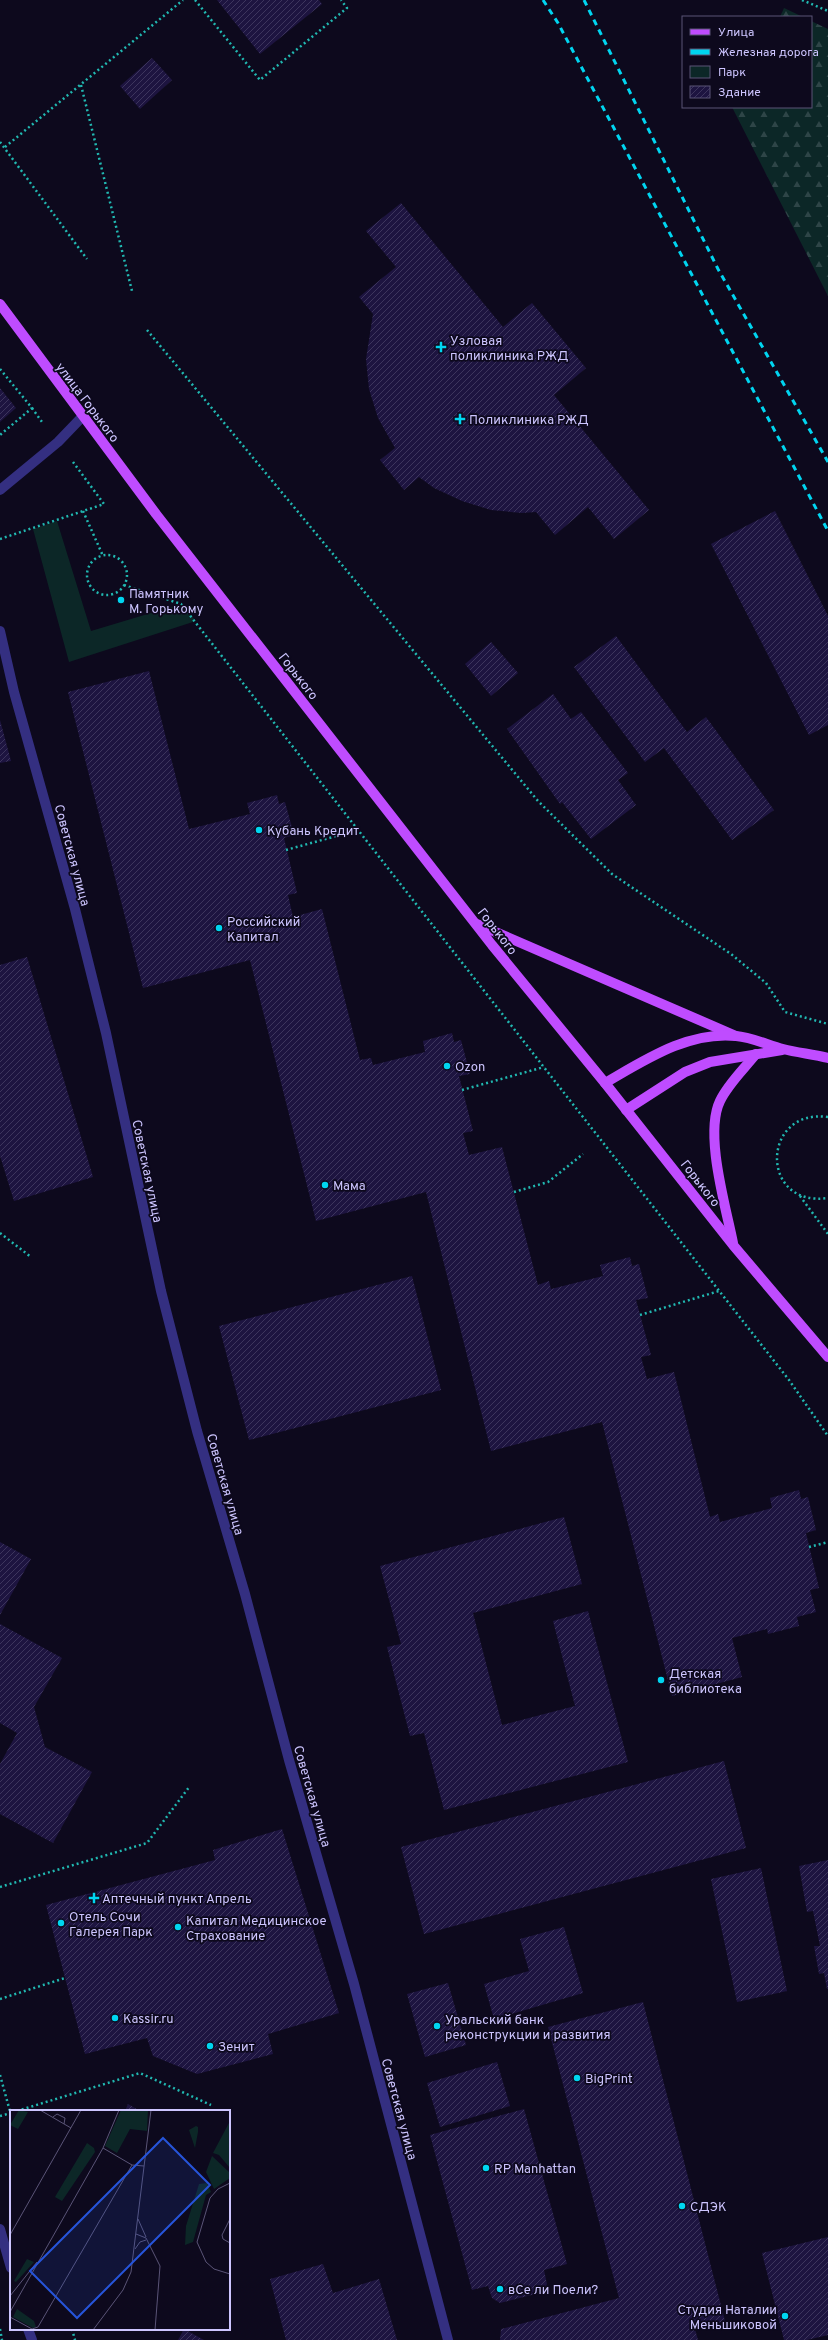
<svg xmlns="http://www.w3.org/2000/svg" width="828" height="2340" viewBox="0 0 828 2340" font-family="Overpass,sans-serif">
	<defs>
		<pattern id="forest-firs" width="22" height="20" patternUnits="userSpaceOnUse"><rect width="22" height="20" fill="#0c2727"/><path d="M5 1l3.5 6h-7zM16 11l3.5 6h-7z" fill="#2e4547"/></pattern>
		<pattern id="building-hatch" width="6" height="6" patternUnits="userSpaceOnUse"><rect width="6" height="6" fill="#1d1440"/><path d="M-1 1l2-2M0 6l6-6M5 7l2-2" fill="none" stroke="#3d355d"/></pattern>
	</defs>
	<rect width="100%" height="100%" fill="#0d091d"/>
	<!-- green -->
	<path fill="#0c2727" d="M57,521l34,110 90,-27 15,17 -127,41 -36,-133z"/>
	<!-- forest -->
	<g fill="url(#forest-firs)">
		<path d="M784,8l19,9h-23z"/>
		<path d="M811,21l17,8v267l-96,-189h79z"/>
	</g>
	<!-- building -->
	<g fill="url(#building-hatch)">
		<path d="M217,0h102l3,4 -62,50z"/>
		<path d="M152,58l20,22 -32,29 -20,-23z"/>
		<path d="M401,203l102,124 29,-24 54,65 -32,27 95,115 -35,29 -26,-32 -33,28 -19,-23 -14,1 -31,-3 -29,-9 -28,-13 -15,-11 -15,13 -24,-30 15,-12 -17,-30 -9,-29 -3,-30 7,-45 -14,-17 37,-30 -30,-36z"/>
		<path d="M0,388l16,20 -16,14z"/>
		<path d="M775,511l53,105v109l-19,10 -98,-191z"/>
		<path d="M616,636l71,96 19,-15 68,93 -42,30 -68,-92 -19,14 -71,-95z"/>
		<path d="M491,642l27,31 -27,23 -26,-32z"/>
		<path d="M149,671l40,158 61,-15 -3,-11 30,-8 2,9 6,-2 9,33 -10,3 13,55 -9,2 5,22 29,-8 38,151 11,-2 2,7 52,-13 -2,-11 29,-8 2,9 7,-2 9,34 -11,2 14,55 -10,2 6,22 33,-8 36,138 11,-4 2,8 52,-13 -3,-11 30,-8 2,9 7,-2 9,34 -12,2 15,55 -10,2 6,22 27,-7 36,145 8,-3 2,8 52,-14 -2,-10 29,-8 2,9 7,-2 8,33 -10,3 13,55 -9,2 6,22 -19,5 2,9 -31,8 -1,-5 -35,9 10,39 -70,19 -70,-274 -111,29 -65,-259 -110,29 -66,-261 -107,28 -75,-296z"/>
		<path d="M553,694l18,25 10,-7 47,61 -10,7 18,25 -45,34 -29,-37 -2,2 -53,-75z"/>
		<path d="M0,720l11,41 -11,2z"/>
		<path d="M27,957l66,220 -79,24 -14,-45v-191z"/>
		<path d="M412,1276l29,114 -192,50 -30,-114z"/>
		<path d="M564,1517l18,67 -109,29 29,112 73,-19 -22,-85 35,-10 40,151 -184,48 -20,-77 -14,3 -23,-89 14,-3 -21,-78z"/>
		<path d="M0,1542l31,17 -31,56z"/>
		<path d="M0,1624l62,34 -28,49 11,40 47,25 -39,71 -53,-29v-50l17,-31 -17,-10z"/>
		<path d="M724,1761l22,87 -322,86 -23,-87z"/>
		<path d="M282,1829l57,184 -71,21 5,20 -76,20 -44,-18 -6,-18 -62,16 -39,-149 169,-45 -2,-10z"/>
		<path d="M828,1860v129h-1l-3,-16 -5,1 -5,-28h6l-7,-35 -6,1 -8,-46z"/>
		<path d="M761,1868l26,123 -50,11 -26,-123z"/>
		<path d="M564,1927l19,66 -89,26 -10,-35 45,-13 -9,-32z"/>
		<path d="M448,1983l18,62 -41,12 -18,-63z"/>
		<path d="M643,2002l82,319 -30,8 3,11h-198l1,-11 118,-31 -71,-271z"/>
		<path d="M497,2062l13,44 -70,21 -13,-44z"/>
		<path d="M128,2104l12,7h-15z"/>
		<path d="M524,2109l43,155 -23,6 3,14 -4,8 -43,11 -8,-5 -4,-12 -16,4 -42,-155z"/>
		<path d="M828,2237v98l-21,5h-23l-22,-87z"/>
		<path d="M323,2264l10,29 46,-14 18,61h-111l-16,-61z"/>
		<path d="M180,2329h4l20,11h-26l5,-9z"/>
	</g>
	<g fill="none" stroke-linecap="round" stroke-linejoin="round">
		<!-- path -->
		<g stroke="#21b8b1" stroke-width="2.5" stroke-dasharray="2 3" stroke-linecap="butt">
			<path d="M195,0l65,80 87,-72 -6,-8"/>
			<path d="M802,0l26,11"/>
			<path d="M81,85l51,206"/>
			<path d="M0,142l87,117"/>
			<path d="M5,147l178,-147"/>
			<path d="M147,330l391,471 74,73 119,80 35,29 19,29 43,12"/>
			<path d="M0,369l32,39 -32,27"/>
			<path d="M32,408l10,14"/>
			<path d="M83,511l20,45"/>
			<path d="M0,539l104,-35 -31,-42"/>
			<circle cx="107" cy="575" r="20"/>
			<path d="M124,585l57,19 608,776 39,56"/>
			<path d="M286,850l72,-20"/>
			<path d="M462,1090l82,-23"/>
			<path d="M828,1117c-67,-9 -69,91 0,81"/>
			<path d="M514,1192l34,-10 35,-28"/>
			<path d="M800,1196l28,38"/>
			<path d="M0,1233l31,24"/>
			<path d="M640,1315l79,-24"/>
			<path d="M809,1547l19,-5"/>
			<path d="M0,1887l147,-44 43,-57"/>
			<path d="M0,1999l65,-21"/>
			<path d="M0,2075l11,40"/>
			<path d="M17,2111l123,-38 71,32"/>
			<path d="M0,2116l11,-3"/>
			<path d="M0,2329l2,11"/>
			<path d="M72,2329l3,11"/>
		</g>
		<!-- minor -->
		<g stroke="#342f81" stroke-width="10">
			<path d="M0,490l58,-48 25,-26"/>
			<path d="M0,631l14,61 61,217 31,124 55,258 36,140 48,163 44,166 65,224 94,356"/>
			<path d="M0,2229l11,39"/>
			<path d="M28,2329l4,11"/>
		</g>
		<!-- major -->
		<g stroke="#bf4cff" stroke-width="10">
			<path d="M0,304l156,210 336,431 113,138 128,162 95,112"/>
			<path d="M477,924l259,112"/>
			<path d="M605,1083c40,-23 83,-52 131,-47 15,1 32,9 47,13 15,4 30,5 45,9"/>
			<path d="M626,1110l59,-38 25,-10 72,-12"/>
			<path d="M733,1243c-7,-36 -29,-109 -13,-142 8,-17 24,-32 36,-47"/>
		</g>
		<!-- rail -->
		<g stroke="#00d5f0" stroke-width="3" stroke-dasharray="6 5" stroke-linecap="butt">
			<path d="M543,0l15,23 270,508"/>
			<path d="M584,0l134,269 110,193"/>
		</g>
	</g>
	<!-- markers -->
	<g fill="#00d5f0" stroke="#0d091d" stroke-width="1.5">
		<path d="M439 341h4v4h4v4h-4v4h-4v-4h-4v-4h4z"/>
		<path d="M458 413h4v4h4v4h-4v4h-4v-4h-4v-4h4z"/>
		<circle cx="121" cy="600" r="4"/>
		<circle cx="259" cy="830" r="4"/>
		<circle cx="219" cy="928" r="4"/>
		<circle cx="447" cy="1066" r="4"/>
		<circle cx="325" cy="1185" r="4"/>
		<circle cx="661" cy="1680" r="4"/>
		<path d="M92 1892h4v4h4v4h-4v4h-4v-4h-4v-4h4z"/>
		<circle cx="61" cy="1923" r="4"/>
		<circle cx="178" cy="1927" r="4"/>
		<circle cx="115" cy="2018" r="4"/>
		<circle cx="437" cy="2026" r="4"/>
		<circle cx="210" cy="2046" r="4"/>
		<circle cx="577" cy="2078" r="4"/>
		<circle cx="486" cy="2168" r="4"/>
		<circle cx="682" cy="2206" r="4"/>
		<circle cx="500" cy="2289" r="4"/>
		<circle cx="785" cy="2316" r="4"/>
	</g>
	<g text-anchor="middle" stroke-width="3.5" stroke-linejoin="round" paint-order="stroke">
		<!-- poi labels -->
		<g font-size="13" fill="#cdc5ff" stroke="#0d091d" text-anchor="start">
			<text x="450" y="345">Узловая<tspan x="450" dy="15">поликлиника РЖД</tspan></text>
			<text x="469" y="424">Поликлиника РЖД</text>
			<text x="129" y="598">Памятник<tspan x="129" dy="15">М. Горькому</tspan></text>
			<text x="267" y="835">Кубань Кредит</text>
			<text x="227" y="926">Российский<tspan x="227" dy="15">Капитал</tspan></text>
			<text x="455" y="1071">Ozon</text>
			<text x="333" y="1190">Мама</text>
			<text x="669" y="1678">Детская<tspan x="669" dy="15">библиотека</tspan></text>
			<text x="102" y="1903">Аптечный пункт Апрель</text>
			<text x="69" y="1921">Отель Сочи<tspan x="69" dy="15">Галерея Парк</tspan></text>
			<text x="186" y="1925">Капитал Медицинское<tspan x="186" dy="15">Страхование</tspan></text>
			<text x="123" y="2023">Kassir.ru</text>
			<text x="445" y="2024">Уральский банк<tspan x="445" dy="15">реконструкции и развития</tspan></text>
			<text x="218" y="2051">Зенит</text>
			<text x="585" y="2083">BigPrint</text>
			<text x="494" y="2173">RP Manhattan</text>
			<text x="690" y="2211">СДЭК</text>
			<text x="508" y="2294">вСе ли Поели?</text>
			<text x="777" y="2314" text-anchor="end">Студия Наталии<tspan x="777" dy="15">Меньшиковой</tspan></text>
		</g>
		<!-- street labels -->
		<g font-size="13" fill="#cdc5ff" stroke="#0d091d">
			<text transform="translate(88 402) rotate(53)" y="5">улица Горького</text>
			<text transform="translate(299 676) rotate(52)" y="5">Горького</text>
			<text transform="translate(73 855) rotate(75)" y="5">Советская улица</text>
			<text transform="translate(498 931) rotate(52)" y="5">Горького</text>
			<text transform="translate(148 1171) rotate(78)" y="5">Советская улица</text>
			<text transform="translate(701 1183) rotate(52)" y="5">Горького</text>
			<text transform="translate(226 1484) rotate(74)" y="5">Советская улица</text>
			<text transform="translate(313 1796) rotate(74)" y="5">Советская улица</text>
			<text transform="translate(400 2109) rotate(75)" y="5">Советская улица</text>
		</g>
	</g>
	<!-- overview -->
	<g transform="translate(10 2110)">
		<rect width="220" height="220" fill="#0d091d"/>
		<path d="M220,11v47l-11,-13 -6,-2zM186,16l2,1v5l-3,16 -6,-18zM202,46l18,17v5l-16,11 -8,-17zM197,73l4,9 -5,3 -13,47 -8,3 1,-19 13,-42zM17,149l7,3 -18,20 -2,-1zM7,199l17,12 2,6 -3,1 -20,-11z" fill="#0c2727"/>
		<path d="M9,0l9,2 -10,17 -8,-4zM111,0h27l-1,21 -17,-2 -13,24 -12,-7zM77,33l7,5 1,4 -33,49 -7,-4z" fill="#0c2727"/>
		<path fill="none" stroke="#5a5477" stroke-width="1" d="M30,0l31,18M43,7l4,-3 8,4 -1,6M93,38l29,17 12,1M220,73l-12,6 -8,9 -13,44 9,20 8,7 16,5M128,109l8,18M220,109l-8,16 1,4 7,4M126,124l10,4 14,28 -5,64M0,125l71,-125M125,139l5,-7 6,-2M0,186l27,-34M0,202l93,-164 16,-38M0,207l22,12 6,-2 94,-162M83,220l30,-40 8,-18 20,-162"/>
		<path fill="#2654da" fill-opacity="0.15" stroke="#2654da" stroke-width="2" d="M153,28l47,47 -133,133 -47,-47z"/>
		<rect width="220" height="220" fill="none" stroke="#cdc5ff" stroke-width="2"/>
	</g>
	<!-- legend -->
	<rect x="682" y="16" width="130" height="92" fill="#0d091d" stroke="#5a5477"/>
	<rect x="690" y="29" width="20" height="6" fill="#bf4cff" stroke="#5a5477"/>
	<text x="718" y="36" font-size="12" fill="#cdc5ff">Улица</text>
	<rect x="690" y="49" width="20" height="6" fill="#00d5f0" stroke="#5a5477"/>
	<text x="718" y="56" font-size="12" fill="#cdc5ff">Железная дорога</text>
	<rect x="690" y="66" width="20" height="12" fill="#0c2727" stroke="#5a5477"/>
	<text x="718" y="76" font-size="12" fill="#cdc5ff">Парк</text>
	<rect x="690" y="86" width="20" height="12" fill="url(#building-hatch)" stroke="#5a5477"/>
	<text x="718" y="96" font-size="12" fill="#cdc5ff">Здание</text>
</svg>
